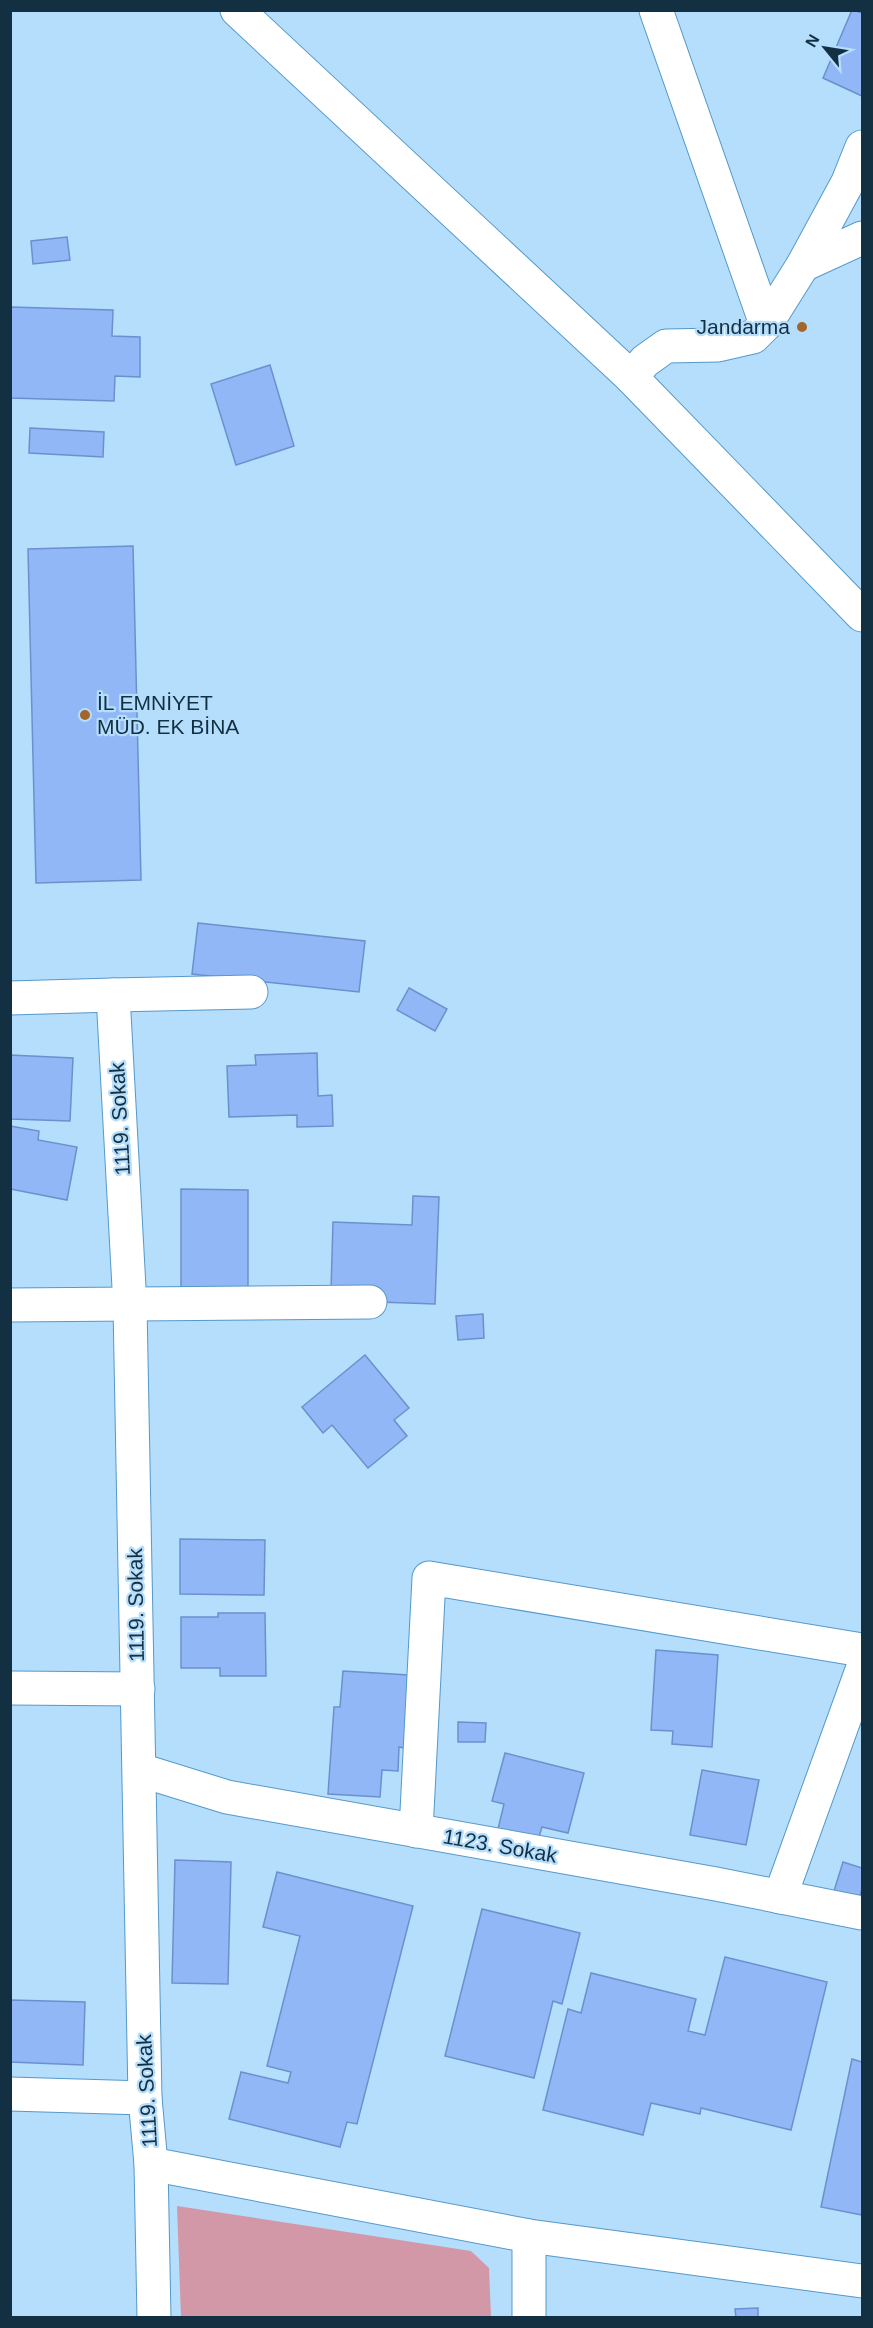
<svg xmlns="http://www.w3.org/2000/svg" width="873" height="2328" viewBox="0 0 873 2328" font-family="Helvetica,sans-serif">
	<rect width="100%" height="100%" fill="#b5ddfc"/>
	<!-- green -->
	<path fill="#d298a8" d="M177,2206l294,45 18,17 2,49h-310z"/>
	<!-- building -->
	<g fill="#92b7f6" stroke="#6d90cd" stroke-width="1.5">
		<path d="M852,10l10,3v83l-39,-18z"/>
		<path d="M67,237l3,23 -37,4 -2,-23z"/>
		<path d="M10,307l103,3 -1,26 28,1v40l-25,-1 -1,25 -104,-3z"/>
		<path d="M270,365l24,81 -58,19 -25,-81z"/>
		<path d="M30,428l74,4 -1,25 -74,-4z"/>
		<path d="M133,546l8,334 -105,3 -8,-334z"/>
		<path d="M198,923l167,18 -6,51 -167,-18z"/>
		<path d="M409,988l38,21 -12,22 -38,-21z"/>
		<path d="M317,1053l1,43 14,-1 1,31 -36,1v-12l-68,2 -2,-51 29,-1 -1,-10z"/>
		<path d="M10,1055l63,3 -3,63 -60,-2z"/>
		<path d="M10,1126l29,5 -1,9 39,7 -10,53 -57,-11z"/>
		<path d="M181,1189l67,1v101h-67z"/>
		<path d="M413,1196l26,1 -4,107 -57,-2 -47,-12 2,-68 79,3z"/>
		<path d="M483,1314l1,24 -26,2 -2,-24z"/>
		<path d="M365,1355l44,53 -15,12 13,16 -39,32 -36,-43 -9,8 -21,-26z"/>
		<path d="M180,1539l85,1 -1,55 -84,-1z"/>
		<path d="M218,1613h47l1,63h-46v-8h-39v-51h37z"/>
		<path d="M656,1650l62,5 -6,92 -40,-3 1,-13 -22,-1z"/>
		<path d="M343,1671l66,4 -5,73 -5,-1 -1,24 -16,-1 -2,27 -52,-3 6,-87h6z"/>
		<path d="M458,1722l28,1 -1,19h-27z"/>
		<path d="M505,1753l79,20 -16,60 -26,-6 -4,13 -40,-11 6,-25 -12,-3z"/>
		<path d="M702,1770l57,10 -13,65 -56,-10z"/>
		<path d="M175,1860l56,2 -3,122 -56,-1z"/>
		<path d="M843,1862l19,6v21l-3,10 -25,-8z"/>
		<path d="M277,1872l136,34 -56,218 -10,-2 -7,25 -111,-28 12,-47 47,11 3,-11 -24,-6 33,-130 -37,-9z"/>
		<path d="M482,1909l98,24 -18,71 -9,-3 -19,77 -89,-22z"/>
		<path d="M725,1957l102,25 -36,148 -90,-22 -1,6 -49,-11 -8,32 -100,-25 25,-101 13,4 10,-40 105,26 -8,32 17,4z"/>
		<path d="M10,2000l75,2 -2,63 -73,-3z"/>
		<path d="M852,2059l10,3v153l-41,-8z"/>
		<path d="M758,2308v10h-22l-1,-9z"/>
	</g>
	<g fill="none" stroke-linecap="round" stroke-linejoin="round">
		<!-- minor casing -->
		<g stroke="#5599c9" stroke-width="35">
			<g id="minor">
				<path d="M237,10l394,367 231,238"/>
				<path d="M656,10l110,314"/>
				<path d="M803,265l59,-27"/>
				<path d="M631,377l14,-16 21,-15 52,-1 35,-8 13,-13 37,-59 45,-83 14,-35"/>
				<path d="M113,995l138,-3"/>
				<path d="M10,998l103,-3 17,311 15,792 6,66 3,154"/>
				<path d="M10,1305l360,-3"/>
				<path d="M10,1688l128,1"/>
				<path d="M140,1770l87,27 489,87 146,29"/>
				<path d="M416,1831l13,-253 433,72"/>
				<path d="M780,1897l82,-227"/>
				<path d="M10,2094l135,4"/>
				<path d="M151,2164l378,72 333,45"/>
				<path d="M529,2236v82"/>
			</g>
		</g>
		<!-- minor -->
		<use href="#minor" stroke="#fff" stroke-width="33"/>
	</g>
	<!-- markers -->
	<g fill="#a2652a" stroke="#b5ddfc" stroke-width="2">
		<circle cx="802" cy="327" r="6"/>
		<circle cx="85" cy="715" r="6"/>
	</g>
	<g text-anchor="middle" stroke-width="4.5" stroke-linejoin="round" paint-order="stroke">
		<!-- poi labels -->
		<g font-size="21" fill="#133043" stroke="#b5ddfc" text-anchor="end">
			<text x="790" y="334">Jandarma</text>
			<text x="97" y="710" text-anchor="start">İL EMNİYET<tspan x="97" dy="24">MÜD. EK BİNA</tspan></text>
		</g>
		<!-- street labels -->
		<g font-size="21" fill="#133043" stroke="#b5ddfc">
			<text transform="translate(120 1119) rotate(-93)" y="7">1119. Sokak</text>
			<text transform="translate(136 1605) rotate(-91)" y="7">1119. Sokak</text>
			<text transform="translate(500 1846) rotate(10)" y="7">1123. Sokak</text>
			<text transform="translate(147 2091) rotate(-93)" y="7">1119. Sokak</text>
		</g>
	</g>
	<!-- border -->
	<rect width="873" height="2328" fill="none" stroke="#133043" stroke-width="24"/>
	<!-- north arrow -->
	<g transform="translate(825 48) rotate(300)" stroke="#b5ddfc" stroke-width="4.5" paint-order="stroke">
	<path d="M0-4.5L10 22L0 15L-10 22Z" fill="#133043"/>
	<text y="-9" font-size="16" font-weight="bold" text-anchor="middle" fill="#133043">N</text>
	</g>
</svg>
